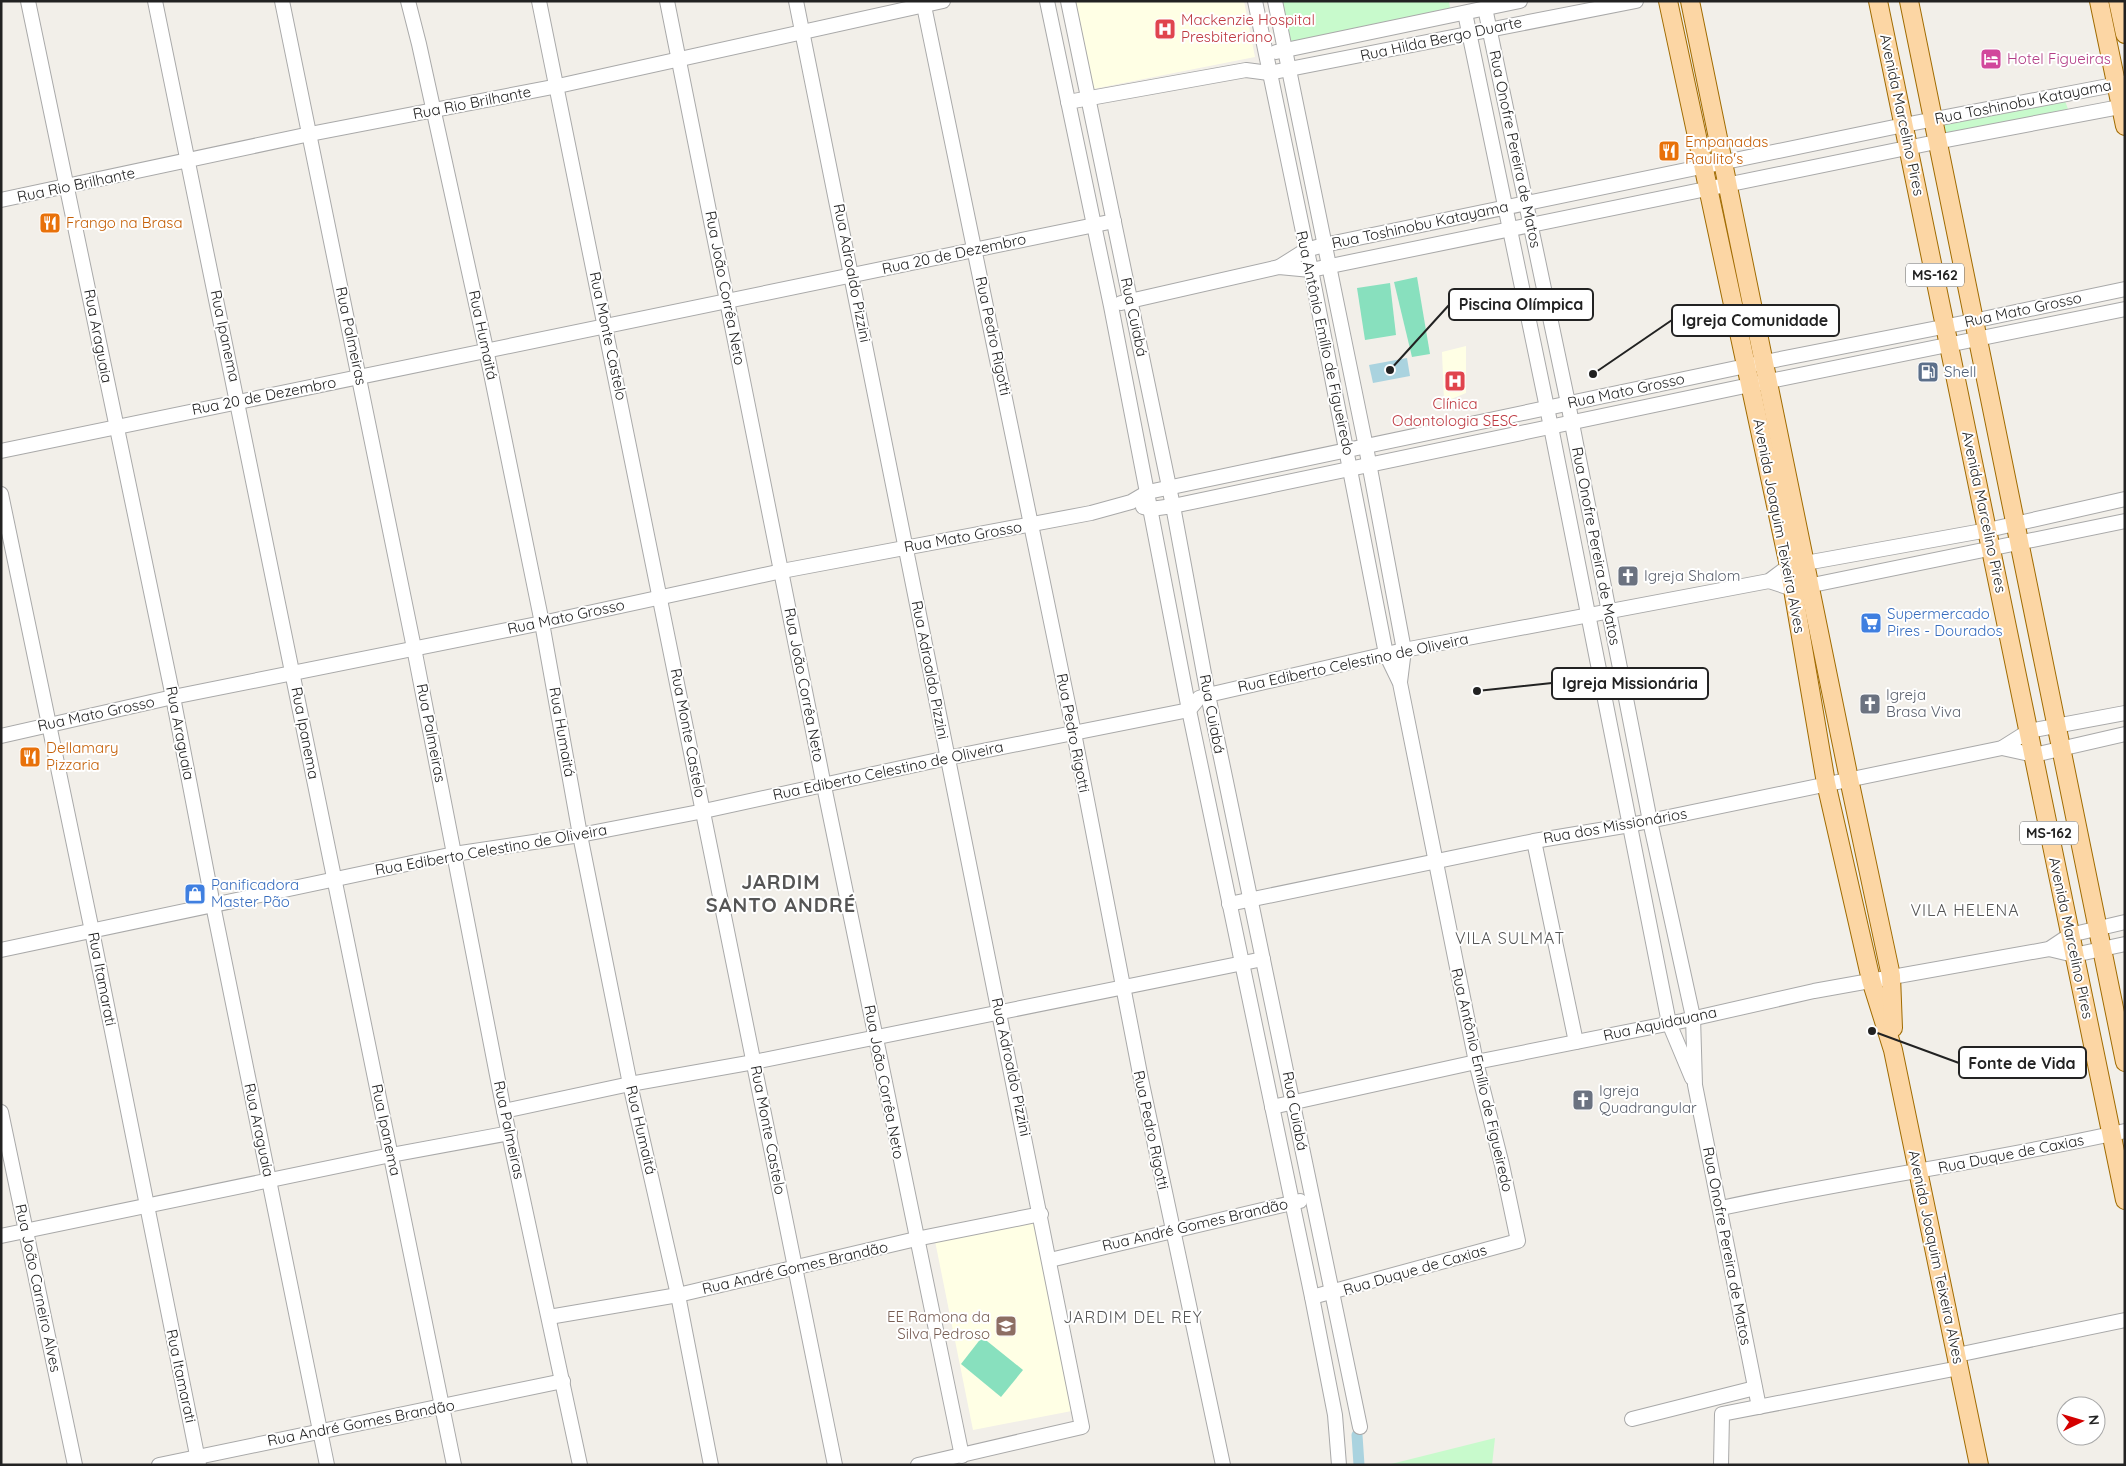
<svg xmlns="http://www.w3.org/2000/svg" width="2126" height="1466" viewBox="0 0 2126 1466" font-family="Quicksand,sans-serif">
	<rect width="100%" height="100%" fill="#f2efe9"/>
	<!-- education -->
	<g fill="#ffffe5">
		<path d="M1076,1h168l11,56 -162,32z"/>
		<path d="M1466,346v47l-22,9 -2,-50z"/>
		<path d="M1038,1220l39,190 -104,20 -38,-189z"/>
	</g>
	<!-- park -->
	<g fill="#c8facc">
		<path d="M1280,1h169l1,7 -162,35z"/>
		<path d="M2065,101l3,8 -128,27 4,-16z"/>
		<path d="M1495,1438l-3,27h-105z"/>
	</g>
	<!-- pitch -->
	<g fill="#88e0be">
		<path d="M1417,277l13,77 -18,3 -18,-75z"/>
		<path d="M1390,283l6,52 -31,5 -8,-52z"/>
		<path d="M982,1337l41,33 -22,27 -40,-33z"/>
	</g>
	<!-- water -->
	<path fill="#aad3df" d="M1407,358l3,18 -37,7 -4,-18z"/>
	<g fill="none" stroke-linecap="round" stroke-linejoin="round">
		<!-- canal -->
		<path stroke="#aad3df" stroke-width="11" d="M1357,1435l2,30"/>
		<!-- minor casing -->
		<g stroke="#a9a9a9" stroke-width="16">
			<g id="minor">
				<path d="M28,1l145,696 40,208 114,560"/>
				<path d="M155,1l299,1464"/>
				<path d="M282,1l132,647 90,463 76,354"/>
				<path d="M408,1l11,43 67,305 56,274 38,212 50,249 48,211 33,170"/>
				<path d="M539,1l296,1464"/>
				<path d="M667,1l157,785 138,670"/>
				<path d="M796,1l286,1426 -164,38"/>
				<path d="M923,1l151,732 67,346 82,386"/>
				<path d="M1047,1l64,305 78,404 123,587 23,118 4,50"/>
				<path d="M1068,1l105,505 35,189 152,732"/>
				<path d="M1255,1l56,269 75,384 14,29 76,379 26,103 16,76 -206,56"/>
				<path d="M1275,1l91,446 38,203 -4,32"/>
				<path d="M1485,8l83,395 82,418 43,196 2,68 64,322"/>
				<path d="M1465,13l86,414 118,596 23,55"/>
				<path d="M1276,52l244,-51"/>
				<path d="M1068,102l178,-32 23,3 367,-72"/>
				<path d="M1,200l309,-66 248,-48 385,-85"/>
				<path d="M1279,267l27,-17 18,-5 580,-120 220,-42"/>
				<path d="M1121,303l158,-36 32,3 625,-128 189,-36"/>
				<path d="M1,451l1113,-230"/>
				<path d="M1,494l91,437 107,534"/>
				<path d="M1143,507l8,2 22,-3 577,-121 375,-76"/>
				<path d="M1769,581l24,8 332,-68"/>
				<path d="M1,736l172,-39 369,-74 240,-52 309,-58 40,-11 17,-10 617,-130 208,-41 152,-32"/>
				<path d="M2002,748l32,7 91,-21"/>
				<path d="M1534,841l42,201"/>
				<path d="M1229,904l305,-63 96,-16 372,-77 27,-17 96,-18"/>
				<path d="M2049,949l25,6 51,-11"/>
				<path d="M1,950l453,-96 126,-19 124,-24 243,-53 242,-48 10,-12 9,-3 196,-45 365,-69 20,-15 199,-36 137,-31"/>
				<path d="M1272,1107l204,-45 206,-41 132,-30 235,-42 21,-14 55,-13"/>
				<path d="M504,1111l126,-27 124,-22 509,-103"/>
				<path d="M1,1112l74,353"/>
				<path d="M1721,1208c134,-29 270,-47 404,-77"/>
				<path d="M1,1236l390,-81 119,-22"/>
				<path d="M1050,1260l250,-59"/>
				<path d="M549,1317l129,-22 238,-56 125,-25"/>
				<path d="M1957,1355l168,-35"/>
				<path d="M1632,1419l123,-31"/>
				<path d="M159,1465l404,-84"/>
				<path d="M1721,1465l1,-51 237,-46"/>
			</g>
		</g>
		<!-- major casing -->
		<g stroke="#a06b00" stroke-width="20">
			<g id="major">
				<path d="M1668,1l121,565 37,217 45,197 22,70 86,415"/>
				<path d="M1690,1l159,778 42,197 2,52"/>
				<path d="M1878,1l247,1199"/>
				<path d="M1909,1l216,1061"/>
				<path d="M2099,1l26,125"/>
				<path d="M2118,1l7,33"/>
			</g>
		</g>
		<!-- minor -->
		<use href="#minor" stroke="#fff" stroke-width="14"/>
		<!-- major -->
		<use href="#major" stroke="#fcd6a4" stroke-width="18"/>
	</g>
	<!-- icons -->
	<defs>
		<g id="hospital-square" transform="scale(1.125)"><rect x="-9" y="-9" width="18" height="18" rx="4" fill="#e0444e" stroke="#fff"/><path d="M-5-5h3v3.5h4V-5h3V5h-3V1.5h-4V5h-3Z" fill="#fff"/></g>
		<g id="hotel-square" transform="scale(1.125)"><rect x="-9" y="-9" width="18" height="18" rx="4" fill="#d1479c" stroke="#fff"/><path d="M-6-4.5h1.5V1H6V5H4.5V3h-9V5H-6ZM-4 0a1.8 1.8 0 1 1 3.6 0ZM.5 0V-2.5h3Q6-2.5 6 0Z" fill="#fff"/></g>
		<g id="restaurant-square" transform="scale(1.125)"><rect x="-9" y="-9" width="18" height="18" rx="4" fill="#e8710a" stroke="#fff"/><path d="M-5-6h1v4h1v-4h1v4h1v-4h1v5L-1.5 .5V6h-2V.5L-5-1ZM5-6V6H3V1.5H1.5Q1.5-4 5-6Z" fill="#fff"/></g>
		<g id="fuel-square" transform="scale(1.125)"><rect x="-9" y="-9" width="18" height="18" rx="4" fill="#5c6f8a" stroke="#fff"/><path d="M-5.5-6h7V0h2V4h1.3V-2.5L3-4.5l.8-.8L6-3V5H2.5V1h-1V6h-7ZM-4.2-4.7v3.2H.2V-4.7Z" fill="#fff"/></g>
		<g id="church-square" transform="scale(1.125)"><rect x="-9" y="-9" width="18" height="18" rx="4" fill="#6b7280" stroke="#fff"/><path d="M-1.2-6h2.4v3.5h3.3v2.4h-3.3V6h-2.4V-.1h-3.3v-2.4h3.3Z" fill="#fff"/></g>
		<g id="supermarket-square" transform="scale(1.125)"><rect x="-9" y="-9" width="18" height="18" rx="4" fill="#3f7fe0" stroke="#fff"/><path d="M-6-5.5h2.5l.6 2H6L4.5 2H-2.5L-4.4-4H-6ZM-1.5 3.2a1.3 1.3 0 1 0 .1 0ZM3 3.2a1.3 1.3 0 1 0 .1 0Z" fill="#fff"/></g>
		<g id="shop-square" transform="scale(1.125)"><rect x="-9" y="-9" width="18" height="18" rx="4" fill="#3f7fe0" stroke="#fff"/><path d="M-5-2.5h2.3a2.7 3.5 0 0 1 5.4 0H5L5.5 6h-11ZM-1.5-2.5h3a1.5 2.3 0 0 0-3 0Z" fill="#fff"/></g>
		<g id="school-square" transform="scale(1.125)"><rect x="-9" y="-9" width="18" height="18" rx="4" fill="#8d6e63" stroke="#fff"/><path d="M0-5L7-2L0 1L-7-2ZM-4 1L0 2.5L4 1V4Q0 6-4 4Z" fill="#fff"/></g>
	</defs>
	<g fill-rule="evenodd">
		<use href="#hospital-square" x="1165" y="29"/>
		<use href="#hotel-square" x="1991" y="59"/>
		<use href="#restaurant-square" x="1669" y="151"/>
		<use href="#restaurant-square" x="50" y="223"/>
		<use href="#fuel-square" x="1928" y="372"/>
		<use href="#hospital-square" x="1455" y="381"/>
		<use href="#church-square" x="1628" y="576"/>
		<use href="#supermarket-square" x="1871" y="623"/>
		<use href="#church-square" x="1870" y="704"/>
		<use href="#restaurant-square" x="30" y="757"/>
		<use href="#shop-square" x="195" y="894"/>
		<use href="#church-square" x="1583" y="1100"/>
		<use href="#school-square" x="1006" y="1326"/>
	</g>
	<g text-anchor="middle" stroke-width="4" stroke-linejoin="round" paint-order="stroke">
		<!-- shield labels -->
		<g fill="#fff" stroke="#646464" stroke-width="1">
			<rect x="1906" y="263.5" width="58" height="23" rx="4"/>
			<rect x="2020" y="821.5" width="58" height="23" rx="4"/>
		</g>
		<g font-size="14" font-weight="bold" fill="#222">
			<text x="1935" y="280">MS-162</text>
			<text x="2049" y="838">MS-162</text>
		</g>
		<!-- health labels -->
		<g font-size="15" fill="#be3a42" stroke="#fff" text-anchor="start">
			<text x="1181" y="25">Mackenzie Hospital<tspan x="1181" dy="17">Presbiteriano</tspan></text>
			<text x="1455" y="409" text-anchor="middle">Clínica<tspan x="1455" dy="17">Odontologia SESC</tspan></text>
		</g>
		<!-- street labels -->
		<g font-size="15" fill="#222" stroke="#fff">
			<text transform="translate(1441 39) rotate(-12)" y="5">Rua Hilda Bergo Duarte</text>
			<text transform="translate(2023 102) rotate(-11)" y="5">Rua Toshinobu Katayama</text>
			<text transform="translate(472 103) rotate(-11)" y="5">Rua Rio Brilhante</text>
			<text transform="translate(1902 115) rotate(78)" y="5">Avenida Marcelino Pires</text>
			<text transform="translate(1515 149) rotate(78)" y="5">Rua Onofre Pereira de Matos</text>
			<text transform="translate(76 185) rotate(-12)" y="5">Rua Rio Brilhante</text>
			<text transform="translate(1420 225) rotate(-12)" y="5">Rua Toshinobu Katayama</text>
			<text transform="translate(954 254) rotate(-12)" y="5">Rua 20 de Dezembro</text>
			<text transform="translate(852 273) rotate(79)" y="5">Rua Adroaldo Pizzini</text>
			<text transform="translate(725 288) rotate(79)" y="5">Rua João Corrêa Neto</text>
			<text transform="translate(2023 310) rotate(-12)" y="5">Rua Mato Grosso</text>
			<text transform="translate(1134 317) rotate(78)" y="5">Rua Cuiabá</text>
			<text transform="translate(483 335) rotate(78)" y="5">Rua Humaitá</text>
			<text transform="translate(98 336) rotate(79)" y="5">Rua Araguaia</text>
			<text transform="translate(225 336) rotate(78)" y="5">Rua Ipanema</text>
			<text transform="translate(351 336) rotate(78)" y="5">Rua Palmeiras</text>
			<text transform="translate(608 336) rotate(78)" y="5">Rua Monte Castelo</text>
			<text transform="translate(993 336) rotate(78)" y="5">Rua Pedro Rigotti</text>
			<text transform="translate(1325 343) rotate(78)" y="5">Rua Antônio Emílio de Figueiredo</text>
			<text transform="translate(1626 391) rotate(-12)" y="5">Rua Mato Grosso</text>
			<text transform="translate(264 396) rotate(-11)" y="5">Rua 20 de Dezembro</text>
			<text transform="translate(1984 512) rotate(78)" y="5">Avenida Marcelino Pires</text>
			<text transform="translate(1779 526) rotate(79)" y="5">Avenida Joaquim Teixeira Alves</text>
			<text transform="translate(963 537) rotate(-10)" y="5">Rua Mato Grosso</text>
			<text transform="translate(1596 546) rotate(79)" y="5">Rua Onofre Pereira de Matos</text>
			<text transform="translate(566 617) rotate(-12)" y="5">Rua Mato Grosso</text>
			<text transform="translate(1353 663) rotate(-12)" y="5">Rua Ediberto Celestino de Oliveira</text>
			<text transform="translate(930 670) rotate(79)" y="5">Rua Adroaldo Pizzini</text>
			<text transform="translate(804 685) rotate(79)" y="5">Rua João Corrêa Neto</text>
			<text transform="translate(96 714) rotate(-12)" y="5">Rua Mato Grosso</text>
			<text transform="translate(1212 714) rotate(79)" y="5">Rua Cuiabá</text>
			<text transform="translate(562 732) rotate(80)" y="5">Rua Humaitá</text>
			<text transform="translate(180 733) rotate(79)" y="5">Rua Araguaia</text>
			<text transform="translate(305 733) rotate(79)" y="5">Rua Ipanema</text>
			<text transform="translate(431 733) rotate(79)" y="5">Rua Palmeiras</text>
			<text transform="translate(688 733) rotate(79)" y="5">Rua Monte Castelo</text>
			<text transform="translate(1073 733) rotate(79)" y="5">Rua Pedro Rigotti</text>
			<text transform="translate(888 771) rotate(-12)" y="5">Rua Ediberto Celestino de Oliveira</text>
			<text transform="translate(1615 826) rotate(-10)" y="5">Rua dos Missionários</text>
			<text transform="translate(491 850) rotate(-10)" y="5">Rua Ediberto Celestino de Oliveira</text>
			<text transform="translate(2071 938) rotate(78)" y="5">Avenida Marcelino Pires</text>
			<text transform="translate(102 979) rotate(79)" y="5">Rua Itamarati</text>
			<text transform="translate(1660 1024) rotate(-12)" y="5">Rua Aquidauana</text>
			<text transform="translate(1011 1067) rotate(78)" y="5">Rua Adroaldo Pizzini</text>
			<text transform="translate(1482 1080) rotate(77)" y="5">Rua Antônio Emílio de Figueiredo</text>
			<text transform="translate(884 1082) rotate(79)" y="5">Rua João Corrêa Neto</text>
			<text transform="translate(1295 1111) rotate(79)" y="5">Rua Cuiabá</text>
			<text transform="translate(259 1130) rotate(78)" y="5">Rua Araguaia</text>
			<text transform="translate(386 1130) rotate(78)" y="5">Rua Ipanema</text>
			<text transform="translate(509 1130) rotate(78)" y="5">Rua Palmeiras</text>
			<text transform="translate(641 1130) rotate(77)" y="5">Rua Humaitá</text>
			<text transform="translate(768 1130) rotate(79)" y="5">Rua Monte Castelo</text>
			<text transform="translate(1151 1130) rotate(78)" y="5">Rua Pedro Rigotti</text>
			<text transform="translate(2011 1154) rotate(-11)" y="5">Rua Duque de Caxias</text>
			<text transform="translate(1195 1225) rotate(-13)" y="5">Rua André Gomes Brandão</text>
			<text transform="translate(1727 1246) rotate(79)" y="5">Rua Onofre Pereira de Matos</text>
			<text transform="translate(1936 1257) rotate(78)" y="5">Avenida Joaquim Teixeira Alves</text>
			<text transform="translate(795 1268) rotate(-13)" y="5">Rua André Gomes Brandão</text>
			<text transform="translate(1415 1270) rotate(-16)" y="5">Rua Duque de Caxias</text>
			<text transform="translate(38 1288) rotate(78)" y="5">Rua João Carneiro Alves</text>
			<text transform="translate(181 1376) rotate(78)" y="5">Rua Itamarati</text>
			<text transform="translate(361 1423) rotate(-11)" y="5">Rua André Gomes Brandão</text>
		</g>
		<!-- hotel labels -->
		<g font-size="15" fill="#b23c85" stroke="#fff" text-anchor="start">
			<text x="2007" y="64">Hotel Figueiras</text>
		</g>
		<!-- food labels -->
		<g font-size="15" fill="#c56008" stroke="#fff" text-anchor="start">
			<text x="1685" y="147">Empanadas<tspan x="1685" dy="17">Raulito's</tspan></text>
			<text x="66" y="228">Frango na Brasa</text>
			<text x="46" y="753">Dellamary<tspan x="46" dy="17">Pizzaria</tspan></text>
		</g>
		<!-- service labels -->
		<g font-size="15" fill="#4e5e75" stroke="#fff" text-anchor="start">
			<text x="1944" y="377">Shell</text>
		</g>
		<!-- worship labels -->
		<g font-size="15" fill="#5b616d" stroke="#fff" text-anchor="start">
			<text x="1644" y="581">Igreja Shalom</text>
			<text x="1886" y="700">Igreja<tspan x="1886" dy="17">Brasa Viva</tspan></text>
			<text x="1599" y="1096">Igreja<tspan x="1599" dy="17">Quadrangular</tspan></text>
		</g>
		<!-- shop labels -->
		<g font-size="15" fill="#366cbe" stroke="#fff" text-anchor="start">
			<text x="1887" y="619">Supermercado<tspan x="1887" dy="17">Pires - Dourados</tspan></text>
			<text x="211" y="890">Panificadora<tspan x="211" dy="17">Master Pão</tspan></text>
		</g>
		<!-- education labels -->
		<g font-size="15" fill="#785e54" stroke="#fff" text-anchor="end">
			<text x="990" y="1322">EE Ramona da<tspan x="990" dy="17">Silva Pedroso</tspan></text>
		</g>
		<!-- neighbourhood labels -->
		<g font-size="16" letter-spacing="1" fill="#555" stroke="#fff">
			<text x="1965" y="916">VILA HELENA</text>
			<text x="1510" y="944">VILA SULMAT</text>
			<text x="1133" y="1323">JARDIM DEL REY</text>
		</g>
		<!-- district labels -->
		<g font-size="20" font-weight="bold" letter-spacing="1" fill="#555" stroke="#fff">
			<text x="781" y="889">JARDIM<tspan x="781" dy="23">SANTO ANDRÉ</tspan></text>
		</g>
	</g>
	<!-- callouts -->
	<path fill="none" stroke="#222" stroke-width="2" d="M1390 370L1449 305M1593 374L1672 320M1477 691L1552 683M1872 1031L1959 1063"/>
	<g fill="#222" stroke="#fff" stroke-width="2">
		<circle cx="1390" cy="370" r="5"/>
		<circle cx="1593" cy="374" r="5"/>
		<circle cx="1477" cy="691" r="5"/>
		<circle cx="1872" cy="1031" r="5"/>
	</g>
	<g fill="#fff" stroke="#222" stroke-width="2">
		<rect x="1449" y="289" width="144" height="31" rx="5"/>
		<rect x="1672" y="305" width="167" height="31" rx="5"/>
		<rect x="1552" y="668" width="156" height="31" rx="5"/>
		<rect x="1959" y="1047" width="127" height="31" rx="5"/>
	</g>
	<g font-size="16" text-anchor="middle" font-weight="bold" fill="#222">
		<text x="1521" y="310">Piscina Olímpica</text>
		<text x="1755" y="326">Igreja Comunidade</text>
		<text x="1630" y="689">Igreja Missionária</text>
		<text x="2022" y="1069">Fonte de Vida</text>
	</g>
	<!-- border -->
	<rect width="2126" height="1466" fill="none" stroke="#222222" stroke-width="5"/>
	<!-- north arrow -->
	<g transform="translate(2081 1421) rotate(85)"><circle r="24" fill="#ffffff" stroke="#a7a7a7"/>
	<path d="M0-4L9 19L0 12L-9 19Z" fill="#d40000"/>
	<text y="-8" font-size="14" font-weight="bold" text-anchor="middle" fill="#222222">N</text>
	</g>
</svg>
